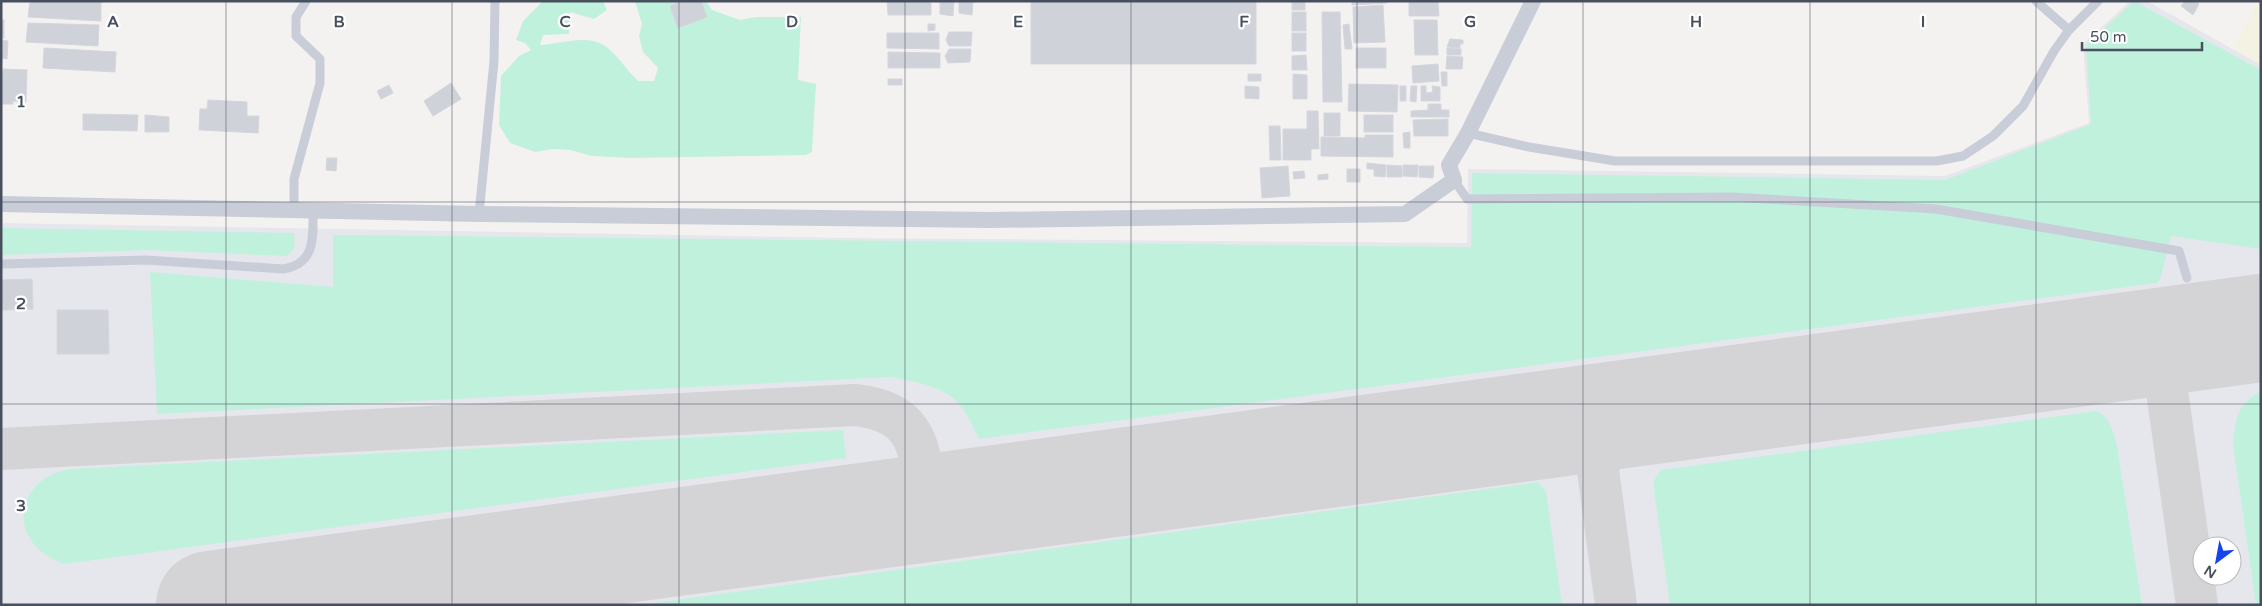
<svg xmlns="http://www.w3.org/2000/svg" width="2262" height="606" viewBox="0 0 2262 606" font-family="'Varela Round',sans-serif">
	<rect width="100%" height="100%" fill="#f4f2f1"/>
	<!-- airport -->
	<path fill="#e6e7ec" fill-rule="evenodd" d="M2130,1h17l114,64v540h-2260v-382l848,15 618,5 1,-74 477,7 144,-53 -6,-79zM2202,546h30v30h-30z"/>
	<!-- green -->
	<g fill="#c0f1dd">
		<path d="M543,1h60l4,9 -13,9 -24,-7 -1,22 -26,1 -3,10c22,-1 51,-13 69,4 11,9 18,22 29,32h16l4,-13 -15,-16 -4,-16 3,-12 -7,-23h71l6,9 28,10 15,-3h46l-3,63 18,4 -4,68 -6,3 -176,3 -38,-2 -22,-6 -17,-1 -18,3 -25,-9 -11,-18 2,-49 18,-20 12,-6 -6,-7 -9,-3 7,-19z"/>
		<path d="M2134,1l127,69v179l-90,-13 -10,40 -4,7 -1178,156c-6,-13 -14,-30 -25,-40 -16,-14 -43,-18 -63,-22l-734,37 -7,-142 183,15v-52l1138,12 1,-74 473,7 146,-56 -5,-79z"/>
		<path d="M1,228l293,5c1,11 2,17 -8,23l-138,-6 -147,5z"/>
		<path d="M2261,391v214h-5l-23,-160c3,-27 3,-40 28,-54z"/>
		<path d="M2096,411c14,5 17,21 21,35l25,159h-472l-16,-115v-10l7,-10z"/>
		<path d="M843,430l3,28 -781,106c-57,-18 -55,-83 4,-95z"/>
		<path d="M1538,482l8,10 16,113h-923z"/>
	</g>
	<!-- sand -->
	<path fill="#f4f2e2" d="M2257,1h4v64l-28,-16z"/>
	<g fill="none" stroke-linecap="round" stroke-linejoin="round">
		<!-- taxiway -->
		<g stroke="#d4d4d6" stroke-width="42">
			<path d="M2160,341l37,264"/>
			<path d="M1591,418l25,187"/>
			<path d="M1,449l854,-44c68,7 63,48 75,103"/>
		</g>
		<!-- runway -->
		<path stroke="#d4d4d6" stroke-width="108" d="M210,605l2051,-277"/>
	</g>
	<!-- building -->
	<g fill="#d0d2d9" stroke="#d5d6dd">
		<path d="M30,1h71v20l-73,-4z"/>
		<path d="M683,1h18l6,16 -29,11 -8,-22z"/>
		<path d="M887,1h44v14h-43z"/>
		<path d="M940,1h14l-1,15 -13,-2z"/>
		<path d="M959,1h14l-1,14 -13,-2z"/>
		<rect x="1031" y="1" width="225" height="63"/>
		<path d="M1305,1v9h-13v-8z"/>
		<path d="M1352,1h35v2l-35,2z"/>
		<path d="M1409,1h29l1,15h-30z"/>
		<path d="M2185,1h10l4,3 -6,11 -12,-9z"/>
		<path d="M1383,5l2,37 -31,1 -1,-36z"/>
		<rect x="1292" y="12" width="14" height="19"/>
		<path d="M1322,12h18l2,90h-19z"/>
		<rect x="1" y="20" width="3" height="18"/>
		<path d="M1414,20h23l1,35h-23z"/>
		<path d="M28,23l71,2 -1,21 -72,-4z"/>
		<path d="M928,24h7v6l-7,1z"/>
		<path d="M1349,24l3,25h-7l-2,-24z"/>
		<path d="M949,32h23l-1,14h-22l-3,-6z"/>
		<path d="M887,33h52v16l-52,-1z"/>
		<rect x="1292" y="33" width="14" height="18"/>
		<path d="M1450,39l13,1v4h-3v4l-13,-1z"/>
		<path d="M1,40l7,1 -1,18 -5,-1 -1,7z"/>
		<path d="M44,48l72,4 -1,20 -72,-4z"/>
		<rect x="1356" y="48" width="30" height="20"/>
		<path d="M1447,48l14,1v6h-14z"/>
		<path d="M949,49h22l-1,13 -22,1 -3,-7z"/>
		<path d="M888,52l52,1v15h-52z"/>
		<path d="M1306,55l1,15h-15v-14z"/>
		<path d="M1447,56l16,1 -1,12h-16z"/>
		<path d="M1438,64l1,17 -26,2 -1,-17z"/>
		<path d="M3,69l24,1 -1,32 -13,-1v3h-11z"/>
		<path d="M1441,72h6v14h-5z"/>
		<rect x="1248" y="74" width="13" height="7"/>
		<path d="M1293,74l14,1v24h-14z"/>
		<rect x="888" y="79" width="14" height="6"/>
		<path d="M451,83l10,16 -28,17 -9,-15z"/>
		<path d="M1349,84l49,1 -1,27 -49,-1z"/>
		<path d="M389,85l4,8 -12,6 -4,-8z"/>
		<path d="M1245,86l14,1v12l-14,-1z"/>
		<rect x="1400" y="86" width="6" height="15"/>
		<path d="M1411,86h6l-1,16 -6,-1z"/>
		<path d="M1421,86h5v7l7,-1 -1,-6 8,1v14h-19z"/>
		<path d="M208,100l39,2v14h12l-1,17 -59,-3 1,-21h7z"/>
		<path d="M1428,104h13v6h8v7h-38v-6l17,-1z"/>
		<path d="M1307,111h11l1,38h-8v11h-28v-31h24z"/>
		<rect x="1324" y="113" width="16" height="23"/>
		<path d="M83,114l55,1 -1,16 -54,-1z"/>
		<path d="M145,115l24,2v15h-24z"/>
		<rect x="1364" y="115" width="29" height="17"/>
		<path d="M1448,119v17h-34l-1,-16z"/>
		<path d="M1269,126h11l1,34h-11z"/>
		<path d="M1410,132v16h-6l-1,-15z"/>
		<path d="M1365,135h28v22l-72,-1v-19l44,1z"/>
		<path d="M327,158h10l-1,13 -10,-1z"/>
		<path d="M1367,163l19,2 -1,12 -11,-1v-7h-7z"/>
		<path d="M1387,165l15,1v11h-15z"/>
		<path d="M1403,165h15l-1,12 -14,-1z"/>
		<path d="M1288,166l2,30 -28,2 -2,-30z"/>
		<path d="M1419,166h15l-1,12 -14,-1z"/>
		<rect x="1347" y="169" width="13" height="13"/>
		<path d="M1304,171l1,7 -11,1 -1,-7z"/>
		<path d="M1328,174v5l-10,1v-5z"/>
		<path d="M32,279l1,30 -32,1v-30z"/>
		<path d="M57,310h51l1,44h-52z"/>
	</g>
	<g fill="none" stroke-linecap="round" stroke-linejoin="round">
		<!-- service -->
		<g stroke="#c8cdd8" stroke-width="9">
			<path d="M2069,30l29,-29"/>
			<path d="M1468,133l61,14 86,14h322l26,-5 30,-20 30,-30 31,-55 15,-21 -33,-29"/>
			<path d="M1454,180l13,19 265,-2 204,12 243,42 8,27"/>
			<path d="M294,210v-31l26,-96v-24l-24,-23v-19l10,-16"/>
			<path d="M479,214l15,-153 1,-60"/>
			<path d="M1,264l145,-4 137,9c33,-5 30,-32 30,-59"/>
		</g>
		<!-- minor -->
		<path stroke="#c8cdd8" stroke-width="16" d="M1,204l478,10 512,6 414,-6 49,-34 -5,-15 19,-32 65,-132"/>
	</g>
	<!-- grid -->
	<path fill="none" stroke="#48505f" stroke-width="1" stroke-opacity="0.55" d="M226,1v604M452,1v604M679,1v604M905,1v604M1131,1v604M1357,1v604M1583,1v604M1810,1v604M2036,1v604M1,202h2260M1,404h2260"/>
	<g font-size="16" text-anchor="middle" font-weight="bold" fill="#48505f" stroke="#fff" stroke-width="4.5" stroke-linejoin="round" paint-order="stroke">
		<text x="113" y="27">A</text>
		<text x="339" y="27">B</text>
		<text x="565" y="27">C</text>
		<text x="792" y="27">D</text>
		<text x="1018" y="27">E</text>
		<text x="1244" y="27">F</text>
		<text x="1470" y="27">G</text>
		<text x="1696" y="27">H</text>
		<text x="1923" y="27">I</text>
		<text x="21" y="107">1</text>
		<text x="21" y="309">2</text>
		<text x="21" y="511">3</text>
	</g>
	<!-- border -->
	<rect width="2262" height="606" fill="none" stroke="#48505f" stroke-width="5"/>
	<!-- north arrow -->
	<g transform="translate(2217 561) rotate(212)"><circle r="24" fill="#ffffff" stroke="#b6b9bf"/>
	<path d="M0-4L9 19L0 12L-9 19Z" fill="#1445eb"/>
	<text y="-8" font-size="14" font-weight="bold" text-anchor="middle" fill="#48505f">N</text>
	</g>
	<!-- scale -->
	<path d="M2082 42v8h120v-8" fill="none" stroke="#48505f" stroke-width="2.5"/>
	<text x="2090" y="42" font-size="15" fill="#48505f" stroke="#ffffff" stroke-width="4" paint-order="stroke">50 m</text>
</svg>
